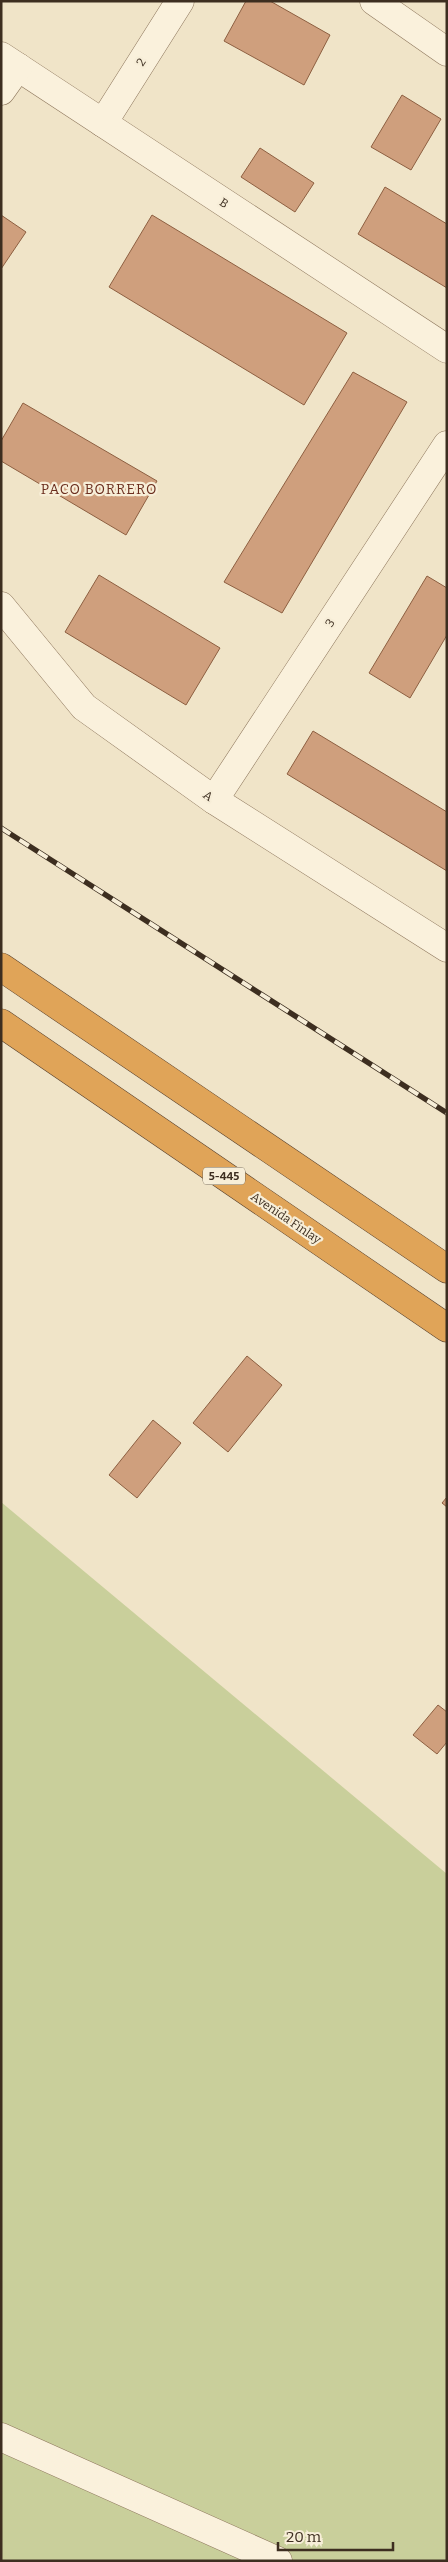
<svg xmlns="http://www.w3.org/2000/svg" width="448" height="2562" viewBox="0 0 448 2562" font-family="Bitter,serif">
	<rect width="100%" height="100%" fill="#f0e4c8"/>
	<!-- green -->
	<path fill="#c9cf9b" d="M1,1502l446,372v687h-446z"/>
	<!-- building -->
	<g fill="#cf9f7d" stroke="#8d5f41">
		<path d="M246,1h24l60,34 -26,50 -80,-44z"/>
		<path d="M402,95l39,24 -30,51 -40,-23z"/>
		<path d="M260,148l54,35 -19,29 -54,-35z"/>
		<path d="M385,187l62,37v64l-89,-54z"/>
		<path d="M1,215l25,17 -25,37z"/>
		<path d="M152,215l195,118 -43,72 -195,-118z"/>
		<path d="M353,372l54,30 -125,211 -58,-31z"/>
		<path d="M23,403l134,78 -31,54 -125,-74v-20z"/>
		<path d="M99,575l121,73 -34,57 -121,-73z"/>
		<path d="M427,576l20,12v47l-37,63 -41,-25z"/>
		<path d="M313,731l134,81v59l-160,-97z"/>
		<path d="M247,1356l35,29 -54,67 -35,-29z"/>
		<path d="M153,1420l28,23 -44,55 -28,-23z"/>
		<path d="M447,1497v10l-5,-4z"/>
		<path d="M438,1705l9,7v30l-10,12 -24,-19z"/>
	</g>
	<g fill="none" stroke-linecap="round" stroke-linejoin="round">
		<!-- street casing -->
		<g stroke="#8d765c" stroke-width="29">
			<g id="street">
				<path d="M374,1l73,51"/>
				<path d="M1,56l446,293"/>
				<path d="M1,91l17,-24"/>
				<path d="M103,123l77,-122"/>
				<path d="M1,606l83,101 130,93 233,148"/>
				<path d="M214,800l233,-355"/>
				<path d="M1,2437l277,124"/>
			</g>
		</g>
		<!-- highway casing -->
		<g stroke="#5b4430" stroke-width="29">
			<g id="highway">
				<path d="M1,967l446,302"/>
				<path d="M1,1023l446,305"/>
			</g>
		</g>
		<!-- street -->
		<use href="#street" stroke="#faf1dc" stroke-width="28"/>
		<!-- highway -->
		<use href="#highway" stroke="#e0a458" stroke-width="28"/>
		<!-- rail casing -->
		<g stroke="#3d2e20" stroke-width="5.5">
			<path id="rail" d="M1,828l446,285"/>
		</g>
		<!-- rail -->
		<use href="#rail" stroke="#f7eed8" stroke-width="4" stroke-dasharray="11" stroke-linecap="butt"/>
	</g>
	<g text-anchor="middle" stroke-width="4.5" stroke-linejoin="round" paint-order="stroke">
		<!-- shield labels -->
		<rect fill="#f7eed8" stroke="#756857" stroke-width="1" x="203" y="1167.5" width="42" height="17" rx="4"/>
		<g font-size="11" font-weight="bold" fill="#3d2e20">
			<text x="224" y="1180">5-445</text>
		</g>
		<!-- street labels -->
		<g font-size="12" fill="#3d2e20" stroke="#f7eed8">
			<text transform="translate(141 62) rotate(-58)" y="4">2</text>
			<text transform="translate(224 203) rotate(33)" y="4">B</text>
			<text transform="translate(330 623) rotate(-57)" y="4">3</text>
			<text transform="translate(208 796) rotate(35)" y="4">A</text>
			<text transform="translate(286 1218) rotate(34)" y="4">Avenida Finlay</text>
		</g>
		<!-- neighbourhood labels -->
		<g font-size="14" letter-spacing="1" fill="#6b2e1e" stroke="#f7eed8">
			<text x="99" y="494">PACO BORRERO</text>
		</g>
	</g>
	<!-- border -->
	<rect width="448" height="2562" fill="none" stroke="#3d2e20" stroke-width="5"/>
	<!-- scale -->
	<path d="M278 2542v8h115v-8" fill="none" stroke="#3d2e20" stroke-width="2.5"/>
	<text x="286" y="2542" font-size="15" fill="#3d2e20" stroke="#f7eed8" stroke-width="4" paint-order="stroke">20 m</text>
</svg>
